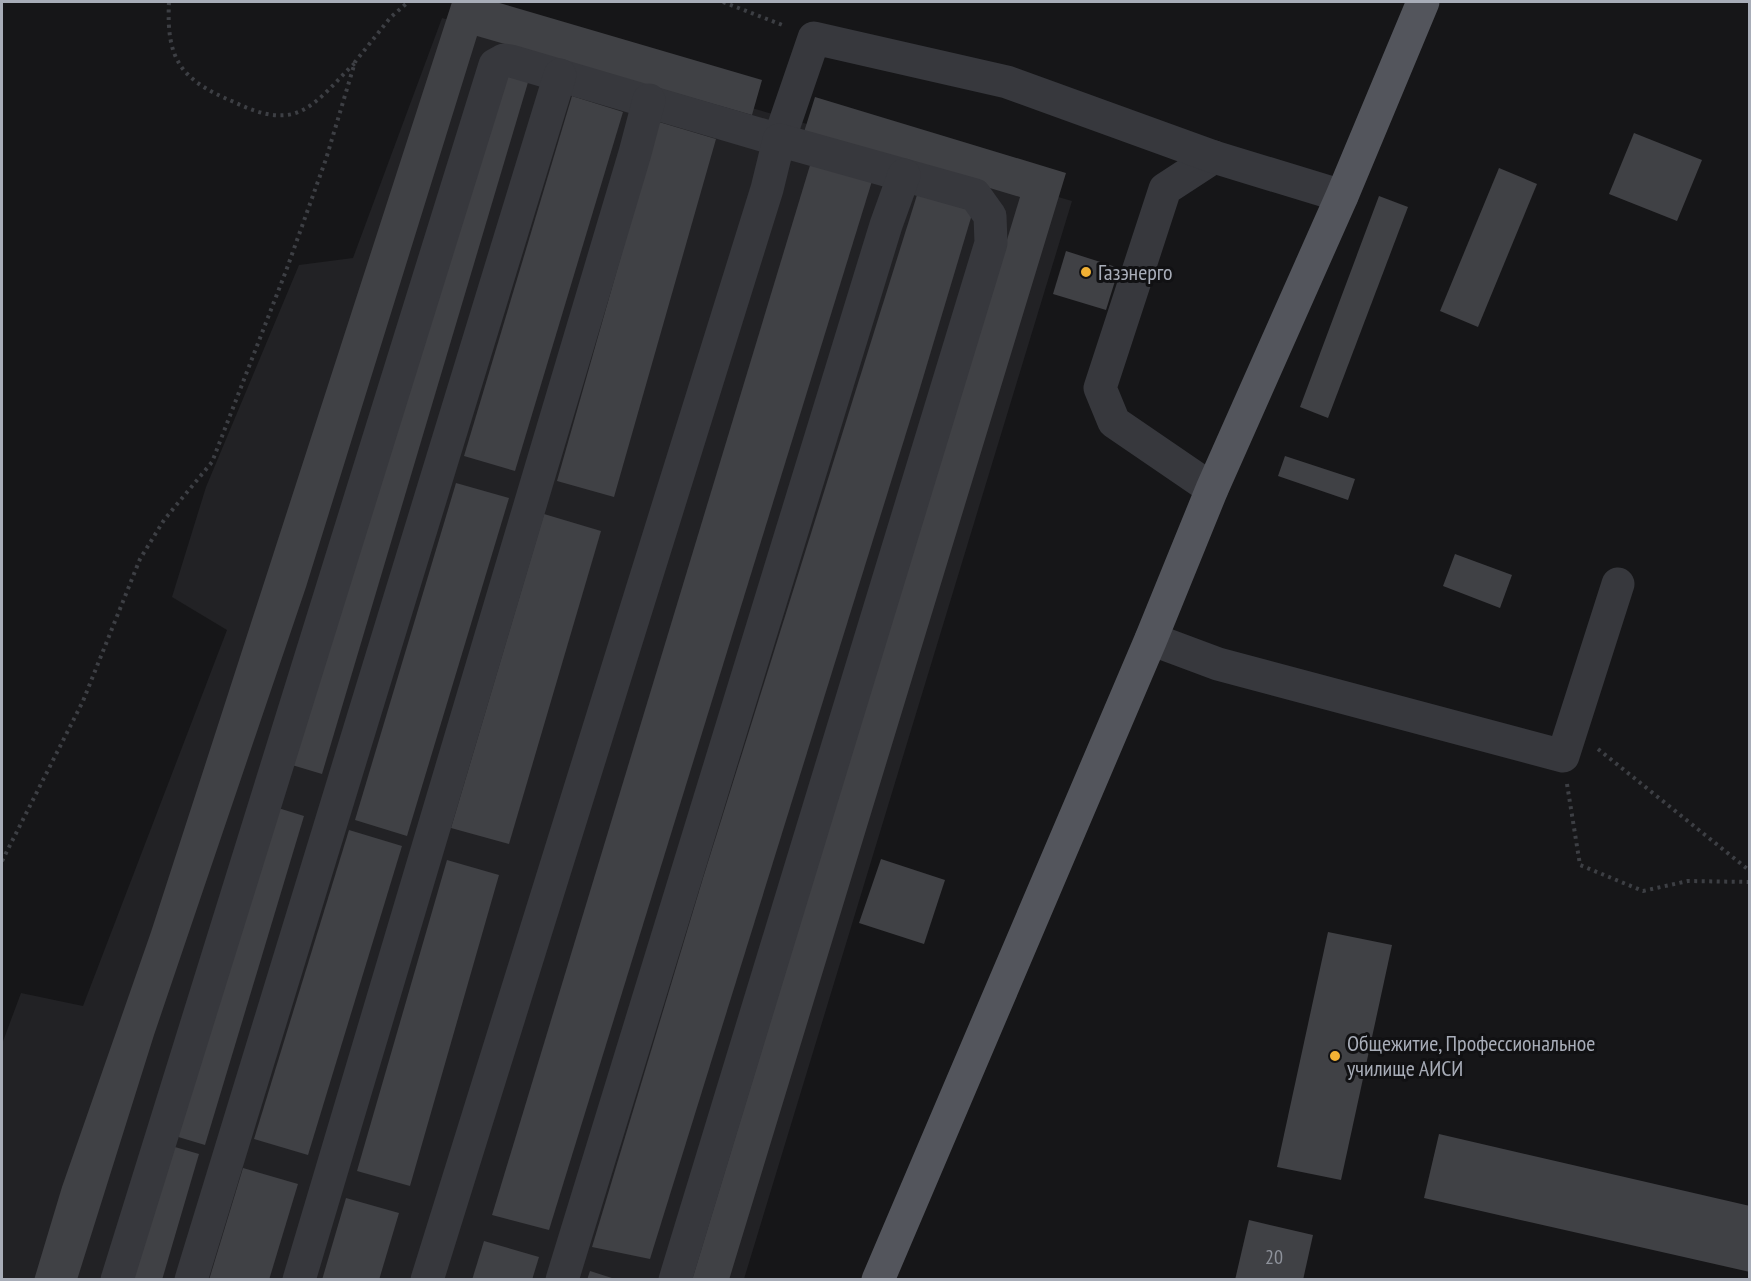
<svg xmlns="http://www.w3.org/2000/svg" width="1751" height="1281" viewBox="0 0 1751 1281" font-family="'PT Sans Narrow',sans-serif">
	<rect width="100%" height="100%" fill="#161618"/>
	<!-- built -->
	<path fill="#222225" d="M442,18l630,183 -328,1078h-742v-235l19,-51 62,13 144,-376 -55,-33 34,-110 93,-222 54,-7z"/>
	<!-- building -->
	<g fill="#404145">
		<path d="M452,2h44l266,78 -10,35 -275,-79 -171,551 -152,448 -77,245h-43l28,-93 89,-255z"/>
		<path d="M499,70l30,9 -207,695 -30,-9z"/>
		<path d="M572,96l51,16 -108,359 -51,-15z"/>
		<path d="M815,97l251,76 -337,1107h-37l328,-1083 -216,-65z"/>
		<path d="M659,122l57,17 -102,358 -57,-16z"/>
		<path d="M1634,133l68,27 -25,61 -68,-27z"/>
		<path d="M811,162l61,19 -323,1049 -57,-15z"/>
		<path d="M1499,168l38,16 -59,143 -38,-16z"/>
		<path d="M917,195l56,16 -56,187 -267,861 -58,-12 111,-369z"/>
		<path d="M1379,196l29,11 -80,211 -28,-11z"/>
		<path d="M1066,251l53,17 -13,42 -53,-16z"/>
		<path d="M1285,456l70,23 -7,21 -70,-24z"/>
		<path d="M456,483l53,15 -102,338 -52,-16z"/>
		<path d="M544,514l57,17 -92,313 -58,-16z"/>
		<path d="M1455,554l57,21 -12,33 -57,-22z"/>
		<path d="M275,807l29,9 -99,329 -30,-9z"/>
		<path d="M349,830l53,16 -94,309 -54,-16z"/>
		<path d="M881,859l64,21 -21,64 -65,-21z"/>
		<path d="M447,860l52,15 -89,311 -53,-15z"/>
		<path d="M1328,932l64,13 -51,235 -64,-13z"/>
		<path d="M1439,1134l311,72v66l-326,-74z"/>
		<path d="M168,1145l31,9 -37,126h-33z"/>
		<path d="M243,1168l55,16 -29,96h-60z"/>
		<path d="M346,1198l53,15 -20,67h-57z"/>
		<path d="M1249,1220l64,15 -10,45h-68z"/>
		<path d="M484,1241l55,16 -7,23h-60z"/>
		<path d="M590,1271l25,8v1h-28z"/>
	</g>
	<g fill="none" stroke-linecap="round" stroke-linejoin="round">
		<!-- path -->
		<g stroke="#3d3f44" stroke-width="4" stroke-dasharray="3 4.5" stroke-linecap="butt">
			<path d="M169,2c-3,58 12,78 65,100 17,8 34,15 53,13 27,-3 49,-35 68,-52"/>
			<path d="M723,2l62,24"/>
			<path d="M1598,749l152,122"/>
			<path d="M1567,784l13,81 63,26 45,-10 62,1"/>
			<path d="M2,861l81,-160 57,-142 24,-39 48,-58 74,-191 40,-112 29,-97 35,-44 18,-16"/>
		</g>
		<!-- minor -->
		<g stroke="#37383d" stroke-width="33">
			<path d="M1212,489l-98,-67 -14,-34 65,-199 49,-32"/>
			<path d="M1151,639l67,25 345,92 55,-172"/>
			<path d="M117,1280l378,-1215 9,-5 7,1 268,79 35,-102 193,44 207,75 128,39"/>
			<path d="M191,1280l369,-1205"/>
			<path d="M299,1280l336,-1127 14,-53"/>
			<path d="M427,1280l340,-1091 12,-49 196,55 15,21 1,27 -316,1037"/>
			<path d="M562,1280l324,-1055 18,-50"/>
		</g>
		<!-- major -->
		<path stroke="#53555c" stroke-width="33" d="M878,1280l273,-641 61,-150 130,-293 81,-194"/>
	</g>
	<!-- markers -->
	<g fill="#f2b134" stroke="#111113" stroke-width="2">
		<circle cx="1086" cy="272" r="6"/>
		<circle cx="1335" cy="1056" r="6"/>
	</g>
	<g text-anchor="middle" stroke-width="6" stroke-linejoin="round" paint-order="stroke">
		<!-- number labels -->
		<g font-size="20" fill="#8e929b">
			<text x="1274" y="1264">20</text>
		</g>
		<!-- poi labels -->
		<g font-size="22" fill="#a8adb8" stroke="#111113" text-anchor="start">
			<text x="1098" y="280">Газэнерго</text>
			<text x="1347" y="1051">Общежитие, Профессиональное<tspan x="1347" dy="25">училище АИСИ</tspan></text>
		</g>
	</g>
	<!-- border -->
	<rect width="1751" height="1281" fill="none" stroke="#a8adb8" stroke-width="6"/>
</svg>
